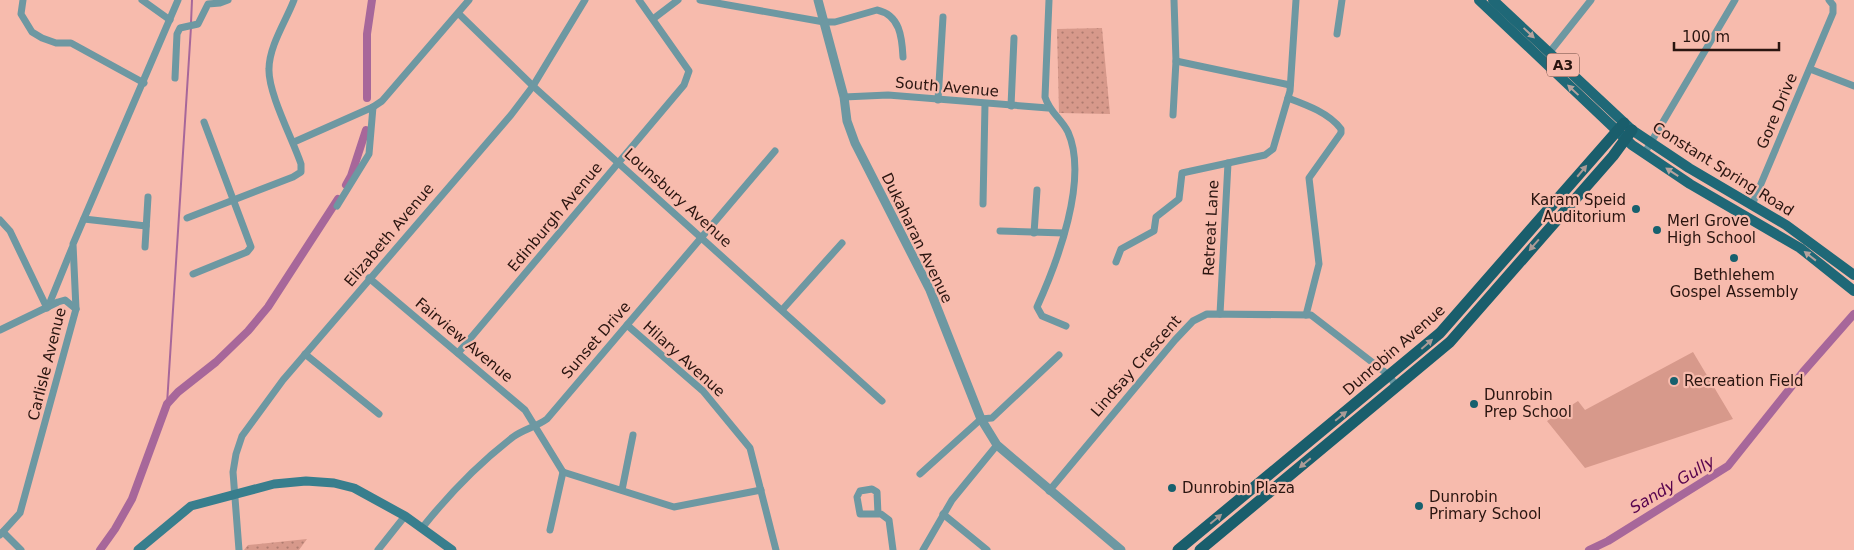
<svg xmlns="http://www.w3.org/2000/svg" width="1854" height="550" viewBox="0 0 1854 550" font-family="'DejaVu Sans',sans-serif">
	<defs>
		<pattern id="green-dots" width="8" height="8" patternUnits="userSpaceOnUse" patternTransform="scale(1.25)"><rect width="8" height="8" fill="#d7998b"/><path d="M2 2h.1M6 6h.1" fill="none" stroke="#af7c70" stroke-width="1.8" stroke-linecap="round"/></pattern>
	</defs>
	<rect width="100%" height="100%" fill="#f7bbad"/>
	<!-- green -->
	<g fill="url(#green-dots)">
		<path d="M1102,28l8,86 -51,-1 -2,-84z"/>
		<path d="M307,539l-8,11h-55l4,-5z"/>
	</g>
	<!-- pitch -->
	<path fill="#d7998b" d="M1693,352l40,67 -148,49 -38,-47 31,-20 7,9z"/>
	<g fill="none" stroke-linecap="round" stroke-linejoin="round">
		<!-- stream -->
		<g stroke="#a7679a" stroke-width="2">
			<path d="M191,23l1,-23"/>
			<path d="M167,404l24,-377"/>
		</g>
		<!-- canal -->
		<g stroke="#a7679a" stroke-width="8">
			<path d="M367,98v-64l5,-34"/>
			<path d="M346,185l5,-9 15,-46"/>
			<path d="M100,550l15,-21 17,-30 35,-95 11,-12 38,-30 32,-31 20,-24 70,-108"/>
			<path d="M1589,550l19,-9 120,-75 75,-94 51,-58"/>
		</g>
		<!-- minor -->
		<g stroke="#6d98a2" stroke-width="7">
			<path d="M23,0l-2,14 11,18 10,6 14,5h15l73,40"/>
			<path d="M142,0l28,20"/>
			<path d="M700,0l124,22h11l42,-12c23,5 25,27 26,47"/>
			<path d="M1049,0l-4,97c5,16 16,21 23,35 21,47 -11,131 -31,175l5,9 24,10"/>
			<path d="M459,14l74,72 349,315"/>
			<path d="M653,19l25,-19"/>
			<path d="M1337,34l5,-34"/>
			<path d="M1549,53l42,-53"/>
			<path d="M1176,61l114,24"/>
			<path d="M1810,69l44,17"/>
			<path d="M175,78l2,-44 3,-6 18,-4 10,-20 12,-1 8,-3"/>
			<path d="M844,97l44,-2 160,13"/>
			<path d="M1288,98c19,7 41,15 53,31v4l-32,45 10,86 -13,51"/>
			<path d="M938,100l5,-83"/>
			<path d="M1011,106l3,-68"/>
			<path d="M1173,115l3,-54 -2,-61"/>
			<path d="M294,142l79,-35 9,-6 87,-101"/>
			<path d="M1644,154l91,-154"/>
			<path d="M983,204l2,-100"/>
			<path d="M1752,205l81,-192v-8l-4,-5"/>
			<path d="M337,206l32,-52 4,-47"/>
			<path d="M187,218l106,-41 8,-5v-8c-8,-24 -33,-71 -32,-95 0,-23 17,-48 25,-69"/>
			<path d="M84,219l62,7"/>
			<path d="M0,220l10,11 37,77"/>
			<path d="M1000,231l64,2"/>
			<path d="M1034,233l3,-43"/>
			<path d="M145,247l3,-50"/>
			<path d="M1116,262l5,-13 33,-18 2,-14 23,-18 3,-26 83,-18 8,-6 17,-58 6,-91"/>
			<path d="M193,274l54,-22 4,-5 -47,-125"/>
			<path d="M369,278l156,132 38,62 111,35 87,-17"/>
			<path d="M48,307l24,-59"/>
			<path d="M782,310l60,-67"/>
			<path d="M1220,314l8,-151"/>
			<path d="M627,325l76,66 47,57 26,102"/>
			<path d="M0,330l58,-28 7,-2 11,9"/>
			<path d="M458,353l226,-268 5,-14 -50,-71"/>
			<path d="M305,354l74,60"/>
			<path d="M920,474l61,-55 11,-1 67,-63"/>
			<path d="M622,490l11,-55"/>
			<path d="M1049,491l126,-151 18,-19 14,-7 104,1 79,61 6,11"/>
			<path d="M878,514l-1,-22 -5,-3 -12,2 -3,6 3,17h21l8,6 4,30"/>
			<path d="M943,514l44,36"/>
			<path d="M422,528c27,-34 56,-64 91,-91 11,-8 23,-10 34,-18l228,-268"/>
			<path d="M550,530l13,-58"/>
			<path d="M3,532l18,18"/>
			<path d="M0,535l20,-22 56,-204 -3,-65 105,-244"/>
			<path d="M239,550l-6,-78 3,-18 6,-18 41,-56 228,-265 22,-29 52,-86"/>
			<path d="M378,550l27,-34"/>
			<path d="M923,550l29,-50 45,-55"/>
		</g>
		<!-- tertiary -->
		<path stroke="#6d98a2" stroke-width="9" d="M818,0l26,97 3,24 8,22 75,147 51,129 16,26 124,105"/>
		<!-- secondary -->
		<path stroke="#387e8d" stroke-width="9" d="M138,550l53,-44 83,-22 32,-3 28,2 20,5 51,28 47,34"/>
		<!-- primary -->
		<g stroke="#1f6877" stroke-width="10">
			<path d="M1479,0l153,145 58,39 110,64 54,43"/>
			<path d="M1493,0l139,130 57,38 97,57 68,50"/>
		</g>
		<!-- trunk -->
		<g stroke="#1a5e6c" stroke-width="11">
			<path d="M1178,550l262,-217 184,-210"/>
			<path d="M1200,550l250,-208 163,-186 19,-26"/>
		</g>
	</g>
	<!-- one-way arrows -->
	<defs><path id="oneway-solid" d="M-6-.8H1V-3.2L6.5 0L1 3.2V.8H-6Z" transform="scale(1.25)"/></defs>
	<g fill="#b6a29d">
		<use href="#oneway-solid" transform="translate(1529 33) rotate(43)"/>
		<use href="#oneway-solid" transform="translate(1573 90) rotate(-137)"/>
		<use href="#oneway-solid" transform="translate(1672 172) rotate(-147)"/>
		<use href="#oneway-solid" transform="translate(1810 256) rotate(-142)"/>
	</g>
	<g fill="#aa9a96">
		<use href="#oneway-solid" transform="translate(1582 171) rotate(-50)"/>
		<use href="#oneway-solid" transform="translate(1534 245) rotate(131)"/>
		<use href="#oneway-solid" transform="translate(1427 344) rotate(-41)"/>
		<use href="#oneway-solid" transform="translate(1341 416) rotate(-39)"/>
		<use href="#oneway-solid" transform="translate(1305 463) rotate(140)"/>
		<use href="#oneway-solid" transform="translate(1216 519) rotate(-40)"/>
	</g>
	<!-- markers -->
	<g fill="#16606e" stroke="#f7bbad" stroke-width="2">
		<circle cx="1636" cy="209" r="5"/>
		<circle cx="1657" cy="230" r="5"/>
		<circle cx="1734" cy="258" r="5"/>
		<circle cx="1674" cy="381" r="5"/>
		<circle cx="1474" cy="404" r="5"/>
		<circle cx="1172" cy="488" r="5"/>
		<circle cx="1419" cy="506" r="5"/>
	</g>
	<g text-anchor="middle" stroke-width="4.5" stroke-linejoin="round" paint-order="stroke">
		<!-- shield labels -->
		<rect fill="#f7bbad" stroke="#68473f" stroke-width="1" x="1547" y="53.5" width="32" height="23" rx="4"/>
		<g font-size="14" font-weight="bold" fill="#2a1510">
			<text x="1563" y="70">A3</text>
		</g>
		<!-- street labels -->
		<g font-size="15" fill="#2a1510" stroke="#f7bbad">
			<text transform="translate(947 87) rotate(5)" y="5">South Avenue</text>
			<text transform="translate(1777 111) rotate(-67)" y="5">Gore Drive</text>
			<text transform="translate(1723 169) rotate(32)" y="5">Constant Spring Road</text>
			<text transform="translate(678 198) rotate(42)" y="5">Lounsbury Avenue</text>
			<text transform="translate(555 217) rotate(-50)" y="5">Edinburgh Avenue</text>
			<text transform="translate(1211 228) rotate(-87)" y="5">Retreat Lane</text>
			<text transform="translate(389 235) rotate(-50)" y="5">Elizabeth Avenue</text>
			<text transform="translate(917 238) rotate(64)" y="5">Dukaharan Avenue</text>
			<text transform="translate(464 340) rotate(40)" y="5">Fairview Avenue</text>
			<text transform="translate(596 340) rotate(-49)" y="5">Sunset Drive</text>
			<text transform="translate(1394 350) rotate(-41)" y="5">Dunrobin Avenue</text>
			<text transform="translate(684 359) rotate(42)" y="5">Hilary Avenue</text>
			<text transform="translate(47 364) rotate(-76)" y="5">Carlisle Avenue</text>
			<text transform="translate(1136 366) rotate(-49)" y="5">Lindsay Crescent</text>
		</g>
		<!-- poi labels -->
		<g font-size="15" fill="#2a1510" stroke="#f7bbad" text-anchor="start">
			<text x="1626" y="205" text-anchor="end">Karam Speid<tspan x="1626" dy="17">Auditorium</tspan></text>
			<text x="1667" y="226">Merl Grove<tspan x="1667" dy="17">High School</tspan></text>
			<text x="1734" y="280" text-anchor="middle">Bethlehem<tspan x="1734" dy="17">Gospel Assembly</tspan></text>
			<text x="1684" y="386">Recreation Field</text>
			<text x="1484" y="400">Dunrobin<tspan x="1484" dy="17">Prep School</tspan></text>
			<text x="1182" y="493">Dunrobin Plaza</text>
			<text x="1429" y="502">Dunrobin<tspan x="1429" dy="17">Primary School</tspan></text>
		</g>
		<!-- water labels -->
		<g font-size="16" font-style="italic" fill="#58044e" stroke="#f7bbad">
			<text transform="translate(1672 484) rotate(-31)" y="6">Sandy Gully</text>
		</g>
	</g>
	<!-- scale -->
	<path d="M1674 42v8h105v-8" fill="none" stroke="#2a1510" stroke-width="2.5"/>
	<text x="1682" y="42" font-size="15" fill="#2a1510" stroke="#f7bbad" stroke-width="4" paint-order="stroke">100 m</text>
</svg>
